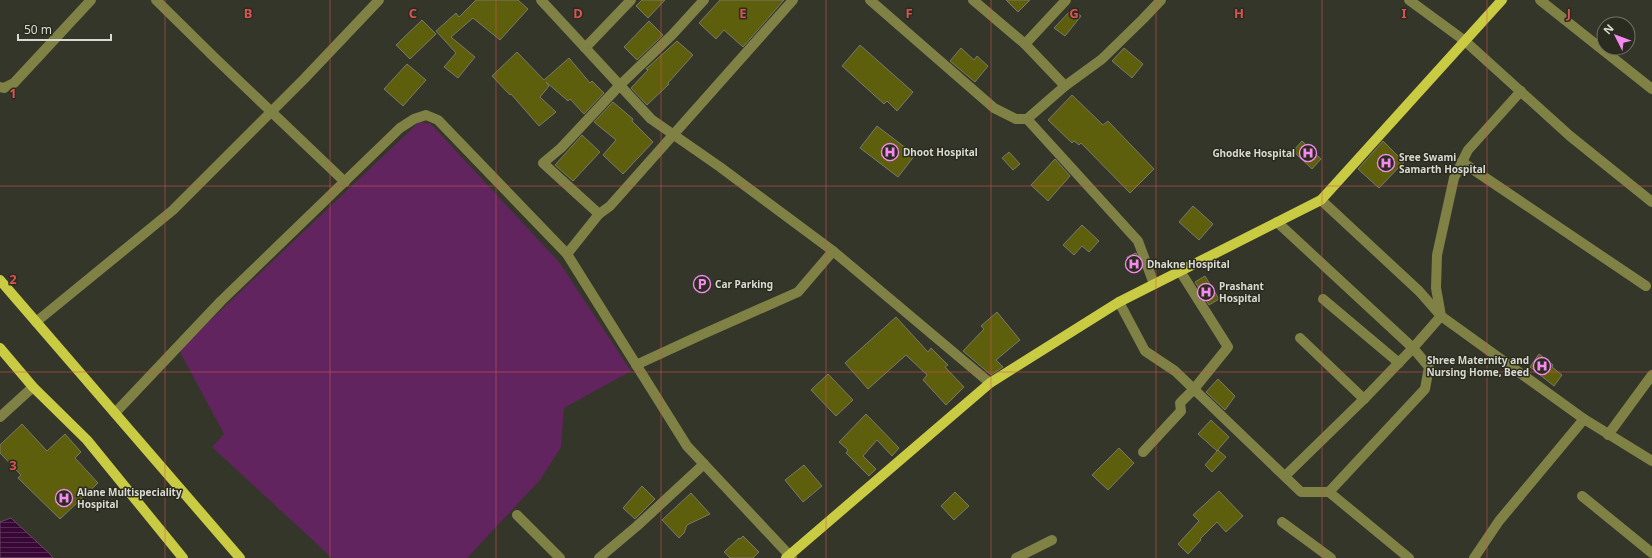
<svg xmlns="http://www.w3.org/2000/svg" width="1652" height="558" viewBox="0 0 1652 558" font-family="'Noto Sans',sans-serif">
	<defs>
		<pattern id="water-rules" width="6" height="5" patternUnits="userSpaceOnUse"><rect width="6" height="5" fill="#380736"/><path d="M0 2.5h6" fill="none" stroke="#542b52"/></pattern>
	</defs>
	<rect width="100%" height="100%" fill="#35362a"/>
	<!-- pitch -->
	<path fill="#61245e" d="M419,122l12,2 128,138 72,109 -67,37 -3,39 -21,33 -73,78h-135l-120,-111 12,-13 -45,-84z"/>
	<!-- water -->
	<path fill="url(#water-rules)" stroke="#684664" d="M11,518l40,37 2,3h-53v-36z"/>
	<!-- building -->
	<g fill="#5e5f0c" stroke="#78796b">
		<path d="M476,0h42l10,9 -28,31 -27,-22 -22,19 24,20 -17,21 -14,-11 12,-14 -20,-22 20,-18 3,4z"/>
		<path d="M642,0h23l-17,18 -12,-12z"/>
		<path d="M720,0h64l-41,47 -19,-17 -8,9 -17,-16z"/>
		<path d="M1006,0h24l-12,12z"/>
		<path d="M1072,9l9,7 -16,20 -11,-8z"/>
		<path d="M422,20l14,14 -26,25 -14,-14z"/>
		<path d="M649,21l14,14 -26,25 -13,-13z"/>
		<path d="M677,41l16,14 -25,28 1,1 -22,21 -16,-17 17,-18 -2,-1z"/>
		<path d="M860,45l53,47 -16,19 -10,-10 -3,3 -42,-38z"/>
		<path d="M961,48l13,12 3,-4 11,10 -13,16 -25,-21z"/>
		<path d="M1124,48l19,16 -11,14 -20,-17z"/>
		<path d="M517,52l27,28 25,-22 21,25 2,-2 12,12 -20,21 -14,-15 -2,2 -22,-19 3,4 -9,11 16,15 -17,14 -28,-32 -1,1 -18,-19z"/>
		<path d="M407,64l19,16 -23,26 -19,-17z"/>
		<path d="M1072,95l31,30 5,-4 46,48 -24,24 -49,-50 -2,2 -5,-4 -2,2 -24,-23z"/>
		<path d="M613,102l20,17 -1,2 21,21 -30,32 -20,-19 13,-15 -22,-18z"/>
		<path d="M877,126l38,29 -17,22 -38,-29z"/>
		<path d="M582,135l18,17 -27,29 -18,-16z"/>
		<path d="M1302,141l19,18 -9,10 -19,-18z"/>
		<path d="M1383,141l21,21 -25,26 -21,-19z"/>
		<path d="M1009,152l11,12 -7,6 -11,-12z"/>
		<path d="M1055,159l15,17 -22,25 -17,-16z"/>
		<path d="M1193,206l20,18 -14,16 -20,-18z"/>
		<path d="M1082,225l17,16 -10,11 -7,-6 -8,9 -11,-10z"/>
		<path d="M1136,253l5,14 -9,4 -5,-14z"/>
		<path d="M1205,276l14,23 -10,6 -14,-23z"/>
		<path d="M997,312l23,28 -24,20 7,7 -12,8 -28,-24 21,-22 -3,-3z"/>
		<path d="M896,317l32,35 3,-4 17,17 -3,2 19,20 -18,18 -23,-25 4,-5 -21,-20 -38,34 -23,-26z"/>
		<path d="M1539,354l14,11 -1,2 10,8 -8,11 -24,-19z"/>
		<path d="M828,374l25,26 -17,16 -25,-26z"/>
		<path d="M1218,379l17,17 -10,14 -19,-18z"/>
		<path d="M866,414l33,34 -7,8 -15,-16 -14,16 13,13 -7,7 -23,-23 2,-3 -9,-8z"/>
		<path d="M1211,420l18,17 -12,14 -19,-17z"/>
		<path d="M22,424l25,27 18,-17 16,18 -6,6 23,25 -38,36 -42,-41 3,-3 -21,-22v-8z"/>
		<path d="M1119,448l15,15 -26,27 -16,-15z"/>
		<path d="M1218,450l8,7 -14,15 -7,-7z"/>
		<path d="M804,465l18,21 -19,16 -18,-22z"/>
		<path d="M642,486l13,13 -20,20 -12,-11z"/>
		<path d="M1219,491l24,25 -17,16 -9,-10 -17,17 1,1 -13,14 -10,-10 21,-23 -6,-6z"/>
		<path d="M955,492l14,14 -15,14 -13,-14z"/>
		<path d="M691,493l19,21 -23,11 -3,8 -5,5 -17,-18z"/>
		<path d="M743,536l16,16 -6,6h-23l-6,-6 15,-14 1,1z"/>
	</g>
	<g fill="none" stroke-linecap="round" stroke-linejoin="round">
		<!-- minor -->
		<g stroke="#7f8145" stroke-width="10">
			<path d="M156,0l60,59 129,123"/>
			<path d="M541,0l110,119 69,48 113,84 157,132"/>
			<path d="M870,0l124,108 22,11h11l38,-33 37,-27 41,-40 18,-19"/>
			<path d="M973,0l52,44 40,42"/>
			<path d="M1409,0l56,41 105,95 82,66"/>
			<path d="M1540,0l112,89"/>
			<path d="M1025,44l41,-44"/>
			<path d="M585,48l46,-48"/>
			<path d="M0,87l4,1 10,-5 77,-83"/>
			<path d="M1027,119l111,122 16,43"/>
			<path d="M1462,162l184,124"/>
			<path d="M1321,200l98,91 22,25 143,103 68,42"/>
			<path d="M599,214l-56,-51 18,-15 59,-63 52,-50 32,-35"/>
			<path d="M1277,222l136,126 -49,51 -79,77"/>
			<path d="M567,254l32,-40 11,-8 183,-206"/>
			<path d="M1323,299l76,64"/>
			<path d="M1119,302l26,49 30,20 126,121h28l80,66"/>
			<path d="M36,322l137,-112 131,-131 75,-79"/>
			<path d="M1300,338l64,61"/>
			<path d="M636,365l65,-30 97,-43 35,-41"/>
			<path d="M115,413l106,-112 179,-173 14,-9 12,-4 12,5 129,134 120,192 105,112"/>
			<path d="M0,417l33,-30"/>
			<path d="M1608,435l44,-60"/>
			<path d="M1143,452l38,-41 -1,-8 14,-14 34,-42 -48,-76"/>
			<path d="M1329,492l96,-103 4,-22 -16,-19 28,-32 -5,-28 1,-33 17,-77 14,-28 53,-59"/>
			<path d="M1582,496l70,57"/>
			<path d="M517,515l43,43"/>
			<path d="M1282,522l49,36"/>
			<path d="M599,558l38,-32 67,-62"/>
			<path d="M1016,558l36,-18"/>
			<path d="M1474,558l25,-37 85,-102"/>
		</g>
		<!-- major -->
		<g stroke="#c9cc43" stroke-width="10">
			<path d="M0,280l240,278"/>
			<path d="M0,348l33,39 54,53 96,118"/>
			<path d="M786,558l204,-175 129,-81 202,-102 181,-200"/>
		</g>
	</g>
	<!-- grid -->
	<path fill="none" stroke="#d75452" stroke-width="1" stroke-opacity="0.55" d="M165,0v558M330,0v558M496,0v558M661,0v558M826,0v558M991,0v558M1156,0v558M1322,0v558M1487,0v558M0,186h1652M0,372h1652"/>
	<!-- icons -->
	<defs>
		<g id="hospital-ring" transform="scale(0.9)"><circle r="9.5" fill="#2b2c20" stroke="#f589ee" stroke-width="1.5"/><path d="M-5-5h3v3.5h4V-5h3V5h-3V1.5h-4V5h-3Z" fill="#f589ee"/></g>
		<g id="parking-ring" transform="scale(0.9)"><circle r="9.5" fill="#2b2c20" stroke="#f589ee" stroke-width="1.5"/><path d="M-3.5-5.5H1a3.5 3.5 0 0 1 0 7H-1V5.5H-3.5ZM-1-3.4V-.6H.8a1.4 1.4 0 0 0 0-2.8Z" fill="#f589ee"/></g>
	</defs>
	<g fill-rule="evenodd">
		<use href="#hospital-ring" x="890" y="152"/>
		<use href="#hospital-ring" x="1308" y="153"/>
		<use href="#hospital-ring" x="1386" y="163"/>
		<use href="#hospital-ring" x="1134" y="264"/>
		<use href="#parking-ring" x="702" y="284"/>
		<use href="#hospital-ring" x="1206" y="292"/>
		<use href="#hospital-ring" x="1542" y="366"/>
		<use href="#hospital-ring" x="64" y="498"/>
	</g>
	<g text-anchor="middle" stroke-width="3" stroke-linejoin="round" paint-order="stroke">
		<!-- poi labels -->
		<g font-size="10" font-weight="bold" fill="#d9d9d1" stroke="#2b2c20" text-anchor="start">
			<text x="903" y="156">Dhoot Hospital</text>
			<text x="1295" y="157" text-anchor="end">Ghodke Hospital</text>
			<text x="1399" y="161">Sree Swami<tspan x="1399" dy="12">Samarth Hospital</tspan></text>
			<text x="1147" y="268">Dhakne Hospital</text>
			<text x="715" y="288">Car Parking</text>
			<text x="1219" y="290">Prashant<tspan x="1219" dy="12">Hospital</tspan></text>
			<text x="1529" y="364" text-anchor="end">Shree Maternity and<tspan x="1529" dy="12">Nursing Home, Beed</tspan></text>
			<text x="77" y="496">Alane Multispeciality<tspan x="77" dy="12">Hospital</tspan></text>
		</g>
	</g>
	<g font-size="13" text-anchor="middle" font-weight="bold" fill="#d75452" stroke="#2b2c20" stroke-width="3" stroke-linejoin="round" paint-order="stroke">
		<text x="248" y="18">B</text>
		<text x="413" y="18">C</text>
		<text x="578" y="18">D</text>
		<text x="743" y="18">E</text>
		<text x="909" y="18">F</text>
		<text x="1074" y="18">G</text>
		<text x="1239" y="18">H</text>
		<text x="1404" y="18">I</text>
		<text x="1569" y="18">J</text>
		<text x="13" y="98">1</text>
		<text x="13" y="284">2</text>
		<text x="13" y="470">3</text>
	</g>
	<!-- north arrow -->
	<g transform="translate(1616 36) rotate(312)"><circle r="19" fill="#2b2c20" stroke="#717167"/>
	<path d="M0-3L7 15L0 10L-7 15Z" fill="#f589ee"/>
	<text y="-6" font-size="11" font-weight="bold" text-anchor="middle" fill="#d9d9d1">N</text>
	</g>
	<!-- scale -->
	<path d="M18 34v6h93v-6" fill="none" stroke="#d9d9d1" stroke-width="2"/>
	<text x="24" y="34" font-size="12" fill="#d9d9d1" stroke="#2b2c20" stroke-width="3" paint-order="stroke">50 m</text>
</svg>
